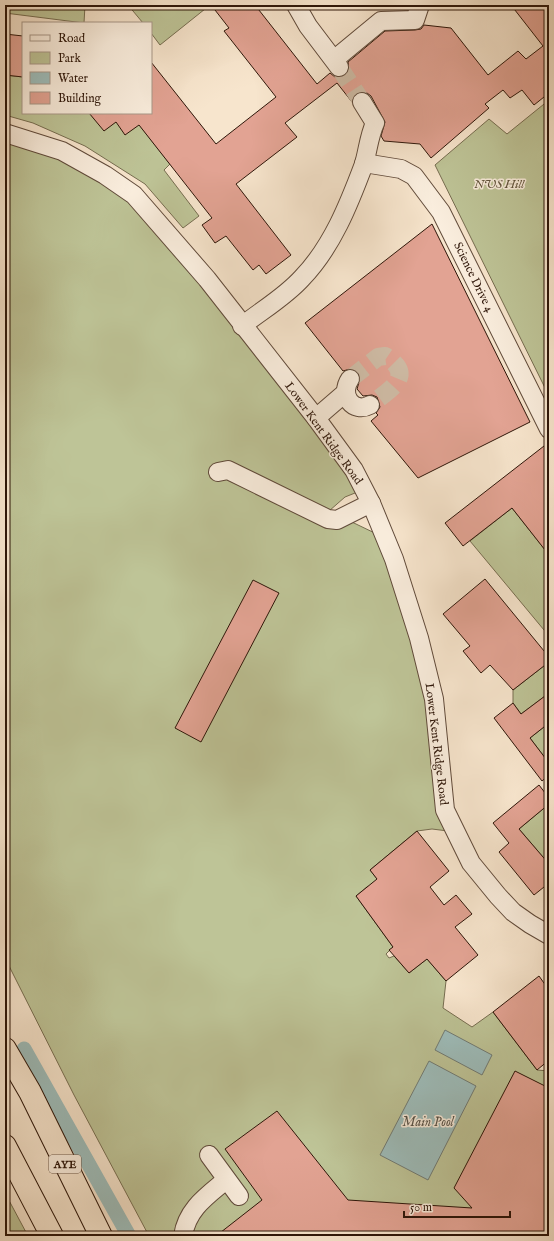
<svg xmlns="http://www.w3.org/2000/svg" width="554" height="1241" viewBox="0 0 554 1241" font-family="'IM FELL English',serif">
	<rect width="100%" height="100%" fill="#f7e5cd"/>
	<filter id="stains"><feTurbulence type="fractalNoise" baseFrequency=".005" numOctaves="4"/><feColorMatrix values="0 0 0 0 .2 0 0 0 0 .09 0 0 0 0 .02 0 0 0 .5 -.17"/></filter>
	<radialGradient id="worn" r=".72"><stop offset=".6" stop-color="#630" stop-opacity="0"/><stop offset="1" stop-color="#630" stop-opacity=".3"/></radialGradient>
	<!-- green -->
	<g fill="#bec497" stroke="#766d50">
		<path d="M5,5h80l-1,18 -79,-10z"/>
		<path d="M128,5h82l-50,40 -9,-12v-10h-8z"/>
		<path d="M5,75l18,2v36h107l40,51 -6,6 35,46 -16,12 -38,-44 -60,-38 -52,-23 -28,-8z"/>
		<path d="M549,100v296l-114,-231 54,-46 18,15z"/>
		<path d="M5,133l129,62 231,294 -20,8 -16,14 54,26 24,59 49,236 -24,-3 -15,2 -47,39 46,58 -48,-42 -12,10 37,51 -7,7 3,4 5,-2 15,17 18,-14 19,22 -3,27 29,19 21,-15 44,58 12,1v165h-400l-75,-141 -69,-137z"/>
		<path d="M512,508l37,47v81l-79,-95z"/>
		<path d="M549,662v31l-28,21 -8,-11v-13z"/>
		<path d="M549,723v40l-19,-25z"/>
		<path d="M549,804v60l-30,-35z"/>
		<path d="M5,1193l23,43h-23z"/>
	</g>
	<!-- water -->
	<g fill="#9ebebc" stroke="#717b74">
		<path d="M445,1030l47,25 -10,20 -47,-25z"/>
		<path d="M429,1061l47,25 -48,94 -48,-25z"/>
	</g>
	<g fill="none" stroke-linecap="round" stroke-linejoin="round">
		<!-- canal -->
		<path stroke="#9ebebc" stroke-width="15" d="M24,1049l105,187"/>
	</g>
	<!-- building -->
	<g fill="#e2a393" stroke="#2e1609">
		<path d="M222,5h33l62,79 13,-11 5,4 11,-2 3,-4 -1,-9 37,-31 30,-1 6,-1 3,-4 27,3 37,47 30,-24 8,8 17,-13 -32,-41h38v88l-15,12 -12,-15 -12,8 -7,-8 -18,14 4,4 -58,50 -11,-14 -36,-3 -3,-5 4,-14 -14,-26 -4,-3 -6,-1 -5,1 -4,9 -15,-19 -52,40 12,14 -61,47 55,71 -25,19 -7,-9 -6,5 -27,-34 -11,7 -13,-18 10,-7 -73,-93 -14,10 -9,-13 -12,9 -15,-18h62v-51l65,82 60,-47 -52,-66 5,-3 -14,-18z"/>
		<path d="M5,34l18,2v41l-18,-2z"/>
		<path d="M432,224l98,198 -112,56 -47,-57 7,-6 -2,-2 4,-6 -3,-10 -5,-2 -9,1 -6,-7 3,-10 -2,-6 -8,-4 -7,2 -38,-48z"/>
		<path d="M544,446l5,6v103l-37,-47 -49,38 -18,-23z"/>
		<path d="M485,579l64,78v5l-36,28 -23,-25 -9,8 -18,-22 7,-5 -27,-32z"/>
		<path d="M253,580l26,13 -78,149 -26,-14z"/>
		<path d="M549,693v30l-19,15 19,25v12l-7,6 -48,-63 19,-15 8,11z"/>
		<path d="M539,785l10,13v6l-30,25 30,35v19l-15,12 -35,-43 10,-9 -16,-20z"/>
		<path d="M417,831l32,40 -19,16 14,18 12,-10 16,19 -17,13 23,28 -32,26 -19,-22 -18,14 -20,-23 4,-3 -37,-51 21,-17 -7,-9z"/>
		<path d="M539,976l10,14v70l-12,10 -44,-58z"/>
		<path d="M515,1071l34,17v148h-333l46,-36 -37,-51 52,-38 71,89 124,8 -18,-20z"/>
	</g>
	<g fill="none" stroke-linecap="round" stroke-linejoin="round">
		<!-- minor-tunnel -->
		<g stroke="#cfbca6" stroke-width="18" stroke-dasharray="18 9" stroke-linecap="butt">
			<path d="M339,67l23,35"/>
			<path d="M350,379l28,-22 7,-1c32,20 4,34 -15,49"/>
		</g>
		<!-- minor casing -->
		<g stroke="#604a3a" stroke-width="20">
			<g id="minor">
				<path d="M296,5l12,21 31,41"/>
				<path d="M335,59l46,-38 34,-1 5,-15"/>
				<path d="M5,133l57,18 43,24 29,20 73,84 109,139 38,52 17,33 23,56 25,79 15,61 11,111 26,53 27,33 15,16 17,12 19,11"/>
				<path d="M364,163l37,6 13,7 27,36 108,217"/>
				<path d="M242,326c20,-16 43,-29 60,-48 30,-31 47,-74 62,-114 4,-14 5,-28 11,-41l-13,-21"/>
				<path d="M350,379c-11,16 3,35 20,26"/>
				<path d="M316,418l29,-25"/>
				<path d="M218,472l10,-2 100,49 9,1 34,-17"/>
				<path d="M209,1155l30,41"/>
				<path d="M183,1236c4,-27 24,-40 43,-56"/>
			</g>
		</g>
		<!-- highway casing -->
		<g stroke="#2e1609" stroke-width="24">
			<g id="highway">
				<path d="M5,1049l25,43 71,144"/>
				<path d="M5,1146l47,90"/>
			</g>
		</g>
		<!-- minor -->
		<use href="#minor" stroke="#faeede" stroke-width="18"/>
		<!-- highway -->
		<use href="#highway" stroke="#f7e5cd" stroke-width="22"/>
	</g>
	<g text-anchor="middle" stroke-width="3" stroke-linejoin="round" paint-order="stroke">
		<!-- shield labels -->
		<rect fill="#faeede" stroke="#6b5749" stroke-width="1" x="49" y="1155" width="32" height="18" rx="3"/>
		<g font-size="11" font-weight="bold" fill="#2e1609">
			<text x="65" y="1168">AYE</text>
		</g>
		<!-- park labels -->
		<g font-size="12" font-style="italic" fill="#60533b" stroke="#faeede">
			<text x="499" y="188">NUS Hill</text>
		</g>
		<!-- street labels -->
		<g font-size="12" fill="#2e1609" stroke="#faeede">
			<text transform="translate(474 277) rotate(64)" y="4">Science Drive 4</text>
			<text transform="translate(324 433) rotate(54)" y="4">Lower Kent Ridge Road</text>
			<text transform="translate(437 744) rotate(83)" y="4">Lower Kent Ridge Road</text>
		</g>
		<!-- water labels -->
		<g font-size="13" font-style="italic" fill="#555148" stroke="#faeede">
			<text x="428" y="1126">Main Pool</text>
		</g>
	</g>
	<!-- margin -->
	<rect width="554" height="1241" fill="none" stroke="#f7e5cd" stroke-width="20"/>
	<rect x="6" y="6" width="542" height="1229" fill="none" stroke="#2e1609" stroke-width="2"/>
	<rect x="10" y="10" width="534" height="1221" fill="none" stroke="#2e1609"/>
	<!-- legend -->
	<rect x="22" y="22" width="130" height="92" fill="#faeede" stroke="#a89889"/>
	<rect x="30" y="35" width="20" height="6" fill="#faeede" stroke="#a89889"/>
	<text x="58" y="42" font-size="12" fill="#2e1609">Road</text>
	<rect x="30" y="52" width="20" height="12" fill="#bec497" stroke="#a89889"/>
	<text x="58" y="62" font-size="12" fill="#2e1609">Park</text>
	<rect x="30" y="72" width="20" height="12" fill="#9ebebc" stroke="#a89889"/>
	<text x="58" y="82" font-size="12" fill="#2e1609">Water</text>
	<rect x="30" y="92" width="20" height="12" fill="#e2a393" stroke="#a89889"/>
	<text x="58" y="102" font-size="12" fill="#2e1609">Building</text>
	<!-- scale -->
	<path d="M404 1211v6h106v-6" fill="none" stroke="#2e1609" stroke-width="2"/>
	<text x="410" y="1211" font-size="12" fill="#2e1609" stroke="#faeede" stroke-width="3" paint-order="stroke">50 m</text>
	<rect width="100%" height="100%" filter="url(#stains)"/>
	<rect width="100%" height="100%" fill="url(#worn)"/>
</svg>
